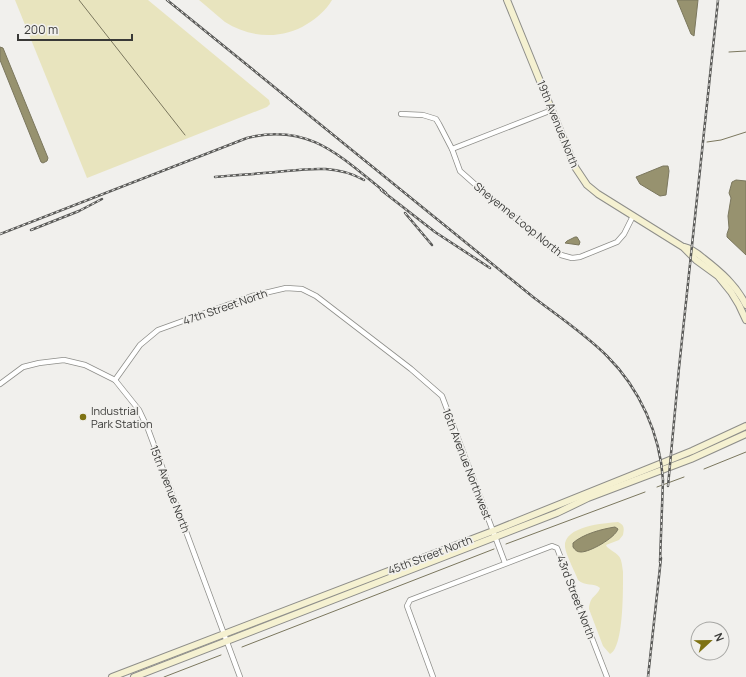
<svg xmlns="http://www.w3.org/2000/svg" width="746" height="677" viewBox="0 0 746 677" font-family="Manrope,sans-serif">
	<rect width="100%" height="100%" fill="#f1f0ed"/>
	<!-- green -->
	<g fill="#e8e4be">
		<path d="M15,0h133l121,100 1,4 -3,3 -180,71z"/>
		<path d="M199,0h133c-6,10 -15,18 -25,24 -25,16 -57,14 -82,-2 -9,-7 -17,-15 -26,-22z"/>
		<path d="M618,522c7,3 6,7 5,13l-4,5 -13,5 1,2c13,10 14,7 16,25 0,16 1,76 -13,82l-7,-8 -14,-37c1,-14 8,-12 11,-21 -6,-6 -15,-1 -22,-8 -3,-8 -12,-25 -13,-33 -2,-21 40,-24 53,-25z"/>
	</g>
	<!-- water -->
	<g fill="#97926f" stroke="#7b775e">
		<path d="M677,0h21l-4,36 -3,-2z"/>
		<path d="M0,47l3,1 45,110 -1,3 -4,2 -2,-1 -41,-102z"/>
		<path d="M663,166h5l1,5 -3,24 -6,1 -20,-12 -4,-7z"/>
		<path d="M736,180l10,1v74l-19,-18v-3l2,-6 -1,-12 3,-18 -2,-5 3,-11z"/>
		<path d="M575,237h2l3,5 -1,3 -14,-2 2,-2z"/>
		<path d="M615,527l3,2c-3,9 -28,23 -37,23 -4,0 -6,-2 -8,-5v-4c10,-9 29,-14 42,-16z"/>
	</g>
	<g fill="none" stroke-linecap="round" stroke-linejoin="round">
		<!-- stream -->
		<g stroke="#7b775e" stroke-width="1">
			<path d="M79,0l106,135"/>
			<path d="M729,52l17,-1"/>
			<path d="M707,142l14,-2 25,-8"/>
			<path d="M704,469l42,-17"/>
			<path d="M657,487l27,-10"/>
			<path d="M506,544l139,-52"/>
			<path d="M242,647l252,-98"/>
			<path d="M164,677l57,-22"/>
		</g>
		<!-- street casing -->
		<g stroke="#8e8e8a" stroke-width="6">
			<g id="street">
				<path d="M401,114l22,1 13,4 3,5 13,25 8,22 27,24 74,60 11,3 8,-1 37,-15 7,-8 9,-18"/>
				<path d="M452,149l100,-39"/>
				<path d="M115,380l25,-35 18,-15 94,-34 34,-8 16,1 14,7 95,73 31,27 63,167"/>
				<path d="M0,384l23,-17 16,-4 25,-3 21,5 30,15 24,30 9,19 92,248"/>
				<path d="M433,677l-26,-71 3,-6 142,-54 5,2 50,129"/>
			</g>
		</g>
		<!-- secondary casing -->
		<g stroke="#8e8e8a" stroke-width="8">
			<g id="secondary">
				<path d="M507,0l68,167 12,18 11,9 85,53 13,13 22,16 13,16 8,13 7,15"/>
				<path d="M684,247c8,2 13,6 19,11 18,14 33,27 43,47"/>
				<path d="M112,677l381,-146 199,-80 54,-25"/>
				<path d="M134,677l423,-164 31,-15 103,-39 55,-25"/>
			</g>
		</g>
		<!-- street -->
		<use href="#street" stroke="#fff" stroke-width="4.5"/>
		<!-- secondary -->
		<use href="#secondary" stroke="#f5f1d1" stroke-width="6"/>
		<!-- rail casing -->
		<g stroke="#5a5a58" stroke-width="2.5">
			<g id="rail">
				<path d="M167,0l366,297c25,19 52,37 74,59 33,33 53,78 56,124l-3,82"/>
				<path d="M215,177c20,-2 41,-3 61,-5 32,-3 59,-8 88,8"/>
				<path d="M381,190l54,42 55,36"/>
				<path d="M405,213l27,32"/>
				<path d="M31,230l48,-19 23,-12"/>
				<path d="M0,234l247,-96c62,-16 94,19 139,55"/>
				<path d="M668,486l11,-118 39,-368"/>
				<path d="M648,677l13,-119"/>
			</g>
		</g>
		<!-- rail -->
		<use href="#rail" stroke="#f1f0ed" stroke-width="1" stroke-dasharray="3" stroke-linecap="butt"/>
	</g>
	<!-- markers -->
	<circle fill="#7e7214" stroke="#f1f0ed" stroke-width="1.5" cx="83" cy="417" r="4"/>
	<g text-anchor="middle" stroke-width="3.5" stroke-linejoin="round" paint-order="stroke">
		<!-- street labels -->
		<g font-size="11" fill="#393937" stroke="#f1f0ed">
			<text transform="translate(558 124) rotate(68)" y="4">19th Avenue North</text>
			<text transform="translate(518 219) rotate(39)" y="4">Sheyenne Loop North</text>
			<text transform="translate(225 307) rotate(-19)" y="4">47th Street North</text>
			<text transform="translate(467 464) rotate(69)" y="4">16th Avenue Northwest</text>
			<text transform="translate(170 489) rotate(69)" y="4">15th Avenue North</text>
			<text transform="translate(430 555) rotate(-21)" y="4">45th Street North</text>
			<text transform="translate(576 597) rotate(69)" y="4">43rd Street North</text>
		</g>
		<!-- poi labels -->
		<g font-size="11" fill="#393937" stroke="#f1f0ed" text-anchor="start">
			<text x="91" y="415">Industrial<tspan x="91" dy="13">Park Station</tspan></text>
		</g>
	</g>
	<!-- north arrow -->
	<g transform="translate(710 641) rotate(68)"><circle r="19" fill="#f1f0ed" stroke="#a7a7a4"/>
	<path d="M0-3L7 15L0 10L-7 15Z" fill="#7e7214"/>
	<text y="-6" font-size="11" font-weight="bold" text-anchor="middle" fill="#393937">N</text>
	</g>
	<!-- scale -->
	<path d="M18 34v6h114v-6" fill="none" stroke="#393937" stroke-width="2"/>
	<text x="24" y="34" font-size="12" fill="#393937" stroke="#f1f0ed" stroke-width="3" paint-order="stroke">200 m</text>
</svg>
